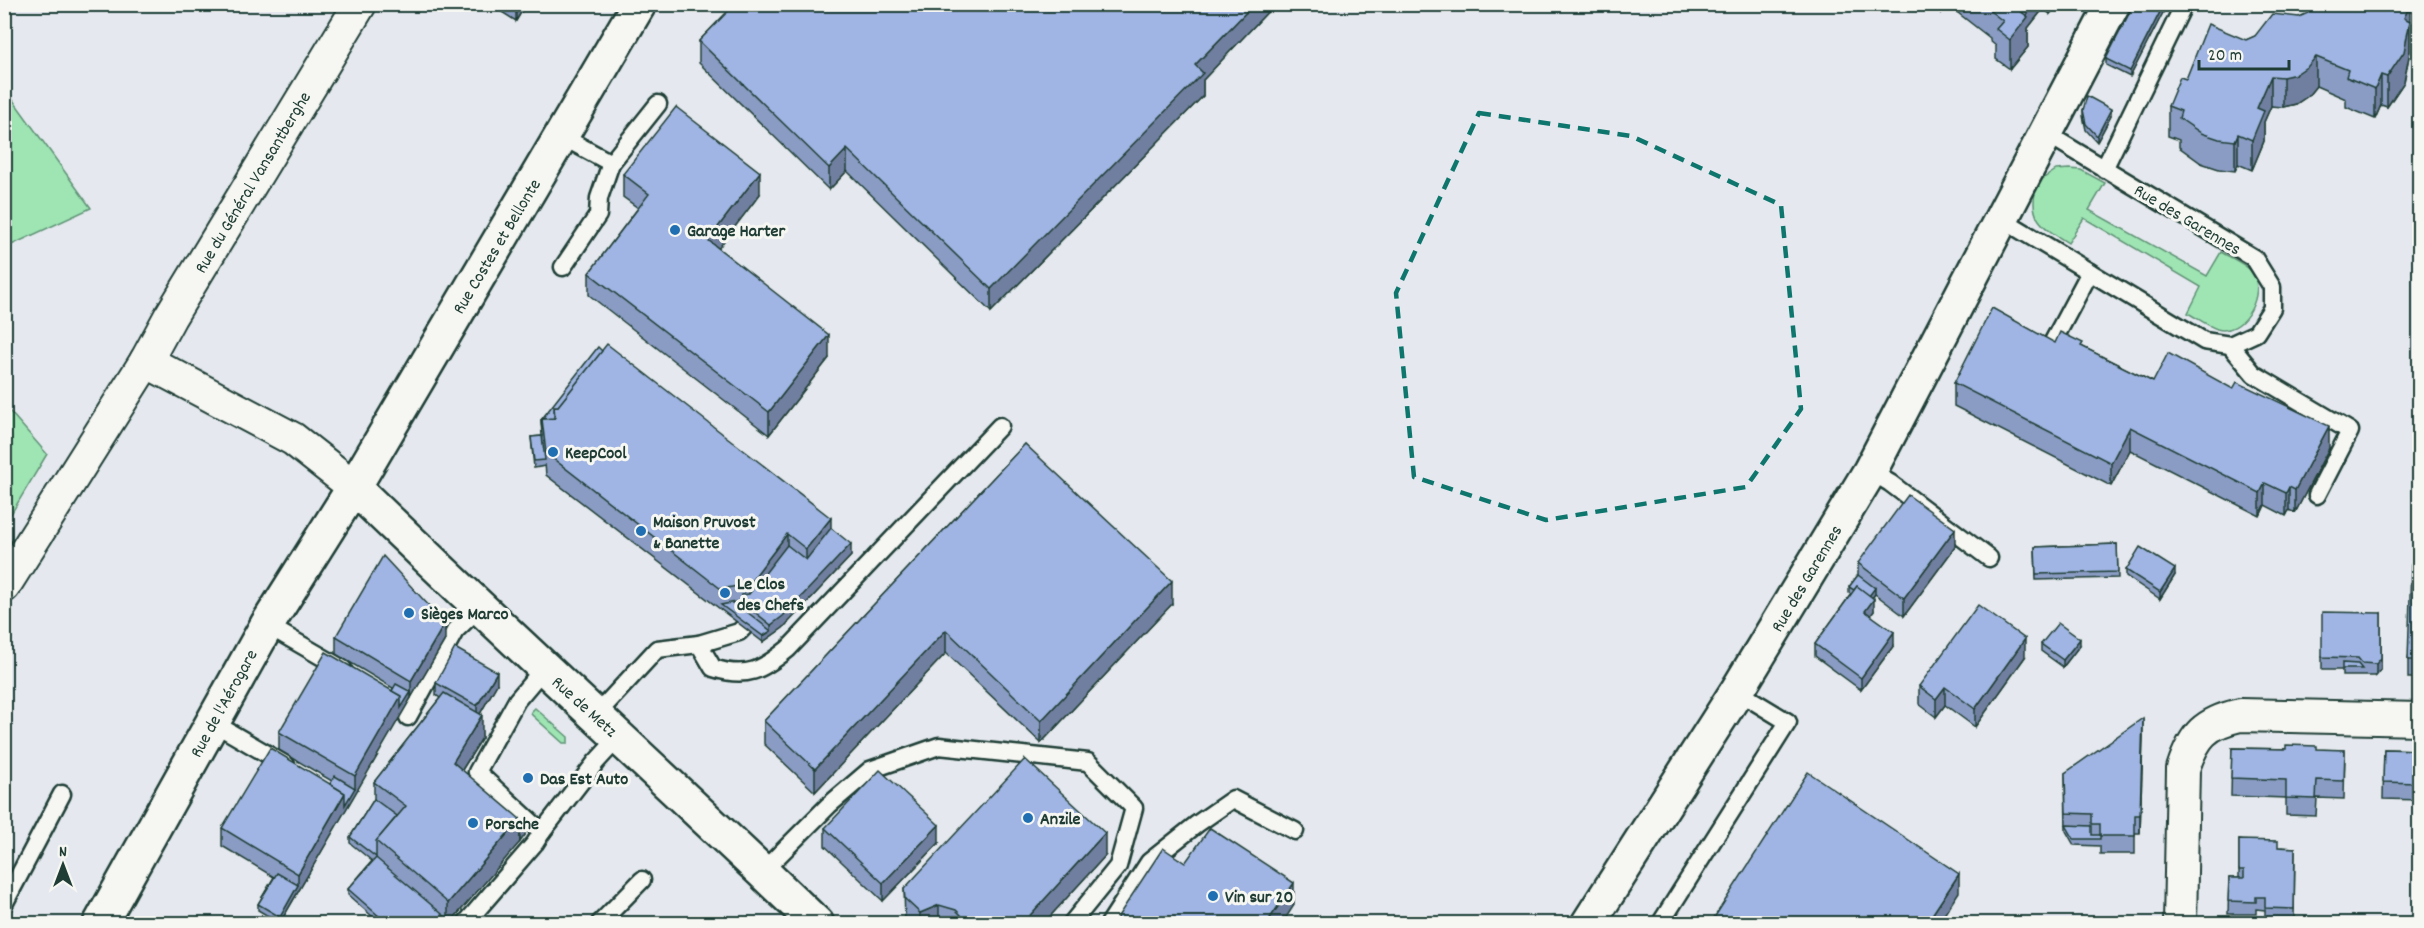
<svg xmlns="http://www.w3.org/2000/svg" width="2424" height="928" viewBox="0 0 2424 928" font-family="Dekko,sans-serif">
	<rect width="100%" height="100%" fill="#e5e9ef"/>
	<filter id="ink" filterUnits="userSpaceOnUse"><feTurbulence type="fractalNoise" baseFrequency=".0167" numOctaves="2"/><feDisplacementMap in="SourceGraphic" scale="12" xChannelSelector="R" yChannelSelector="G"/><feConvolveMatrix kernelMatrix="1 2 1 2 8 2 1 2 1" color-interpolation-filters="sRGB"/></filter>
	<g filter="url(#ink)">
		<!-- green -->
		<g fill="#9ee5b3" stroke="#5e9174" stroke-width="1.5">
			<path d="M5,89l86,119 -86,40h-1z"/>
			<path d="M2069,169l12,1 24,13 -16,27 118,66 14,-24c10,6 30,14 34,25 8,22 -13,59 -38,52 -9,-3 -20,-11 -29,-16l13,-26 -117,-69 -16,25c-27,-17 -42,-26 -30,-61l18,-12z"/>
			<path d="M5,406l42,48 -42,70h-1z"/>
			<path d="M535,708l33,29v6h-5l-31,-28 -1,-3z"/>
		</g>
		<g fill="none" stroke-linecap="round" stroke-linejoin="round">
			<!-- lane casing -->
			<g stroke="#1f3d34" stroke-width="21">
				<g id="lane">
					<path d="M561,136l50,27"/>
					<path d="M2104,169l80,-165"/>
					<path d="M2002,219l202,122 26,4 26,-12 16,-25v-21l-18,-29 -207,-124"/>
					<path d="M563,267l35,-52 1,-17 12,-35 47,-59"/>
					<path d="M2230,345l24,29 96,57 -33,64"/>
					<path d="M2049,349l41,-77"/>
					<path d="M1870,471l20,12 99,75"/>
					<path d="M267,625l76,44"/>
					<path d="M699,644l14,24c34,11 49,2 75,-19l212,-223"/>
					<path d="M544,668l-27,32 -40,72 65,60 54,-70 23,-25"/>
					<path d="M595,716l62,-67 42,-5 40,-12 17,-17"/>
					<path d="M408,717l47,-86 24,-23"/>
					<path d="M212,722l74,43"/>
					<path d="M763,871l66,-66 41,-35 69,-24 149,16 46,46 -16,58 -47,58"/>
					<path d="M4,904l58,-110"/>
					<path d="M465,924l70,-81 7,-11"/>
					<path d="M599,924l43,-44"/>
					<path d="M1109,924l40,-62 48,-38 36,-25 62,32"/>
					<path d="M1660,924l128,-202 -51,-31"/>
				</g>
			</g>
			<!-- street casing -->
			<g stroke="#1f3d34" stroke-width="36">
				<g id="street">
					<path d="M146,361l147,78 61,48"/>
					<path d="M4,586l142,-225 24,-44 190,-313"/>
					<path d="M2180,924l3,-155c11,-34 22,-46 57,-54l180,4"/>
				</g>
			</g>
			<!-- secondary casing -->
			<g stroke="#1f3d34" stroke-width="38">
				<g id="secondary">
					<path d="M354,487c152,148 310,290 463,437"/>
					<path d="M100,924l167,-299 87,-138 285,-483"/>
					<path d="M1588,924l149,-233 133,-220 243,-467"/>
				</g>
			</g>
			<!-- lane -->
			<use href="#lane" stroke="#f6f6f2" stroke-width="16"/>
			<!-- street -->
			<use href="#street" stroke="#f6f6f2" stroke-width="32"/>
			<!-- secondary -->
			<use href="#secondary" stroke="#f6f6f2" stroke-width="33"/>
		</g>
		<!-- wall -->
		<g fill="#8a9cc3" stroke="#1f3d34" stroke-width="1.5">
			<path d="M489,4h37l-10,17z"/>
			<path d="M735,4h540l-72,76v16l-212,216 -144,-141 -18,19 -130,-127v-22z"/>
			<path d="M1929,4h129l-8,10 -7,-5 -15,19v19l-18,22 -14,-10v-13l-6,-5v-3l-41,-32 -8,7z"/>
			<path d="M2167,4l-37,73 -24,-12v-6z"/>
			<path d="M2299,17l111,4v30l-6,31 -17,25 -6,-2 -6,14 -29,-12v-8l-30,-13 -8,10 -12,8 -13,3 -12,-1 -7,16v19l-12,29 -14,-6 -3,7 -16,-2 -18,-6 -22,-16v-7l-11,-4v-30l18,-27 60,-39z"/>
			<path d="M2083,110l28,6 -14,26 -11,-12 -3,-14z"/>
			<path d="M623,174l137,20 -42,54 111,110 -60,77 -180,-140v-22l49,-65 -15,-11z"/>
			<path d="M2055,343l28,4 70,35 176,66 -34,65 -6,-3 -3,6 -21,-11 -5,11 -130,-66 -19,36 -157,-80v-23z"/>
			<path d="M541,420l290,108 20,28 -68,72 -20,14 -217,-167 -1,-11v2l-11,2 -3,-31 11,-1z"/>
			<path d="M1025,444l147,160 -131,139 -95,-90 -131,139 -51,-48v-23z"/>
			<path d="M2117,544l1,34 -82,2 -1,-33z"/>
			<path d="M1955,547l-51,69 -29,-22 -3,4 2,13 -3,4 23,30 -33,45 -46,-34v-12l36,-50 -2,-1v-6l9,-12v-12z"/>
			<path d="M2420,566v112h-12v-18z"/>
			<path d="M2126,570l49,5 -15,24 -34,-23z"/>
			<path d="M2381,613v57l-5,6h-34v-6h-20v-13z"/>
			<path d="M336,636l109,4 -44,74 -121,209 -22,-13v-6l16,-27 -52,-31v-18l108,-44 2,-3 -53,-31v-18l113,-41 1,-3 -57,-34z"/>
			<path d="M2041,644l39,1 -17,22 -22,-16z"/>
			<path d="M2025,657l-50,70 -30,-22 -9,12 -17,-13v-18z"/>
			<path d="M436,683l61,1 -17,30 2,24 -20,32 58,53 5,12 -76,89h-68l-33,-29v-6l24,-28 -22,-18v-6l24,-38v-17l66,-84 -4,-3z"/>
			<path d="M2143,736l-3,97h-5v21h-35v-8l-26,-1 -8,-14 -1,-58z"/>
			<path d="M2232,748l113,2 -1,49 -27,-1 -1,18 -30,-1v-17l-55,-2z"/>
			<path d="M2384,749l36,1v50l-37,-1z"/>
			<path d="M825,828l114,15 -56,58 -58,-55z"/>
			<path d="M2239,840l39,7 17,1 -1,73h-29v-11l-9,-1v5h-28l1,-36h10z"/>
			<path d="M1105,856l-62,68h-136l-2,-3 -1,-32z"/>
		</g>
		<!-- shaded-wall -->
		<g fill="#707f9f" stroke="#1f3d34" stroke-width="1.5">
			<path d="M516,4h10l-10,17z"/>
			<path d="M1254,4h21l-72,76v16l-212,216v-23l204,-224z"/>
			<path d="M1941,4h8v2l-8,7z"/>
			<path d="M2017,4h6v19l4,-5v-14h16v5l-15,19v19l-18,22v-29l5,-33z"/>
			<path d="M2050,4h8l-8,10z"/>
			<path d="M2164,4h3v1l-37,72v-6z"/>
			<path d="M2410,5v46l-6,31 -17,25v-30l17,-59z"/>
			<path d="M2316,57v29l-8,10 -12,8 -13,3v-30z"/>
			<path d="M2381,75v30l-6,14v-30z"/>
			<path d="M2271,76v30l-7,16v19l-12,29v-30l5,-32z"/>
			<path d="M2111,109v7l-14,26v-6z"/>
			<path d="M2238,134v30l-3,7v-30z"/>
			<path d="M847,149v22l-18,19v-22z"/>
			<path d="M760,172v22l-52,68v-22z"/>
			<path d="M829,335v23l-60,77v-23z"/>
			<path d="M2329,426v22l-34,65v-23z"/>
			<path d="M2130,427v23l-19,36v-23z"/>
			<path d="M2265,483v22l-5,11v-23z"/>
			<path d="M2289,487v23l-3,6v-23z"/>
			<path d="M831,518v22l-25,32v-23z"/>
			<path d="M1955,529v18l-51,69v-18z"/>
			<path d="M787,534v23l-38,50v-23z"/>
			<path d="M851,544v12l-68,72 -20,14v-6l8,-5v-6z"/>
			<path d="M2175,569v6l-15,24v-7z"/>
			<path d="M1172,581v23l-131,139v-22z"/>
			<path d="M1875,588v6l-9,12v-7z"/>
			<path d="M1874,599v12l-9,12v-12z"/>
			<path d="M445,623v17l-34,58v-17z"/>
			<path d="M2381,625v45l-5,6v-12z"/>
			<path d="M946,630v23l-131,139v-23z"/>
			<path d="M1894,632v13l-33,45v-12z"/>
			<path d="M2025,639v18l-50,70v-18z"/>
			<path d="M2080,639v6l-17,22v-7z"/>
			<path d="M497,672v12l-20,35v-13z"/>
			<path d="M1945,687v18l-9,12v-18z"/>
			<path d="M411,692v6l-131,225v-6l18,-32v-11l47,-81 10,-5v-12l46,-80z"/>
			<path d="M482,715v23l-29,46v-22z"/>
			<path d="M2143,718v18l-3,97v-18z"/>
			<path d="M2420,780v14h-3v-11z"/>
			<path d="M520,819v23l-71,82h-1v-21z"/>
			<path d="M939,825v18l-56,58v-18z"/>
			<path d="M525,828v7l-5,7v-7z"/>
			<path d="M1105,833v23l-62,68h-21z"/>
			<path d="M1959,874v18l-21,32h-12z"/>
			<path d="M1294,883v22l-12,19h-16z"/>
			<path d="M939,905v19h-19v-11z"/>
		</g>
		<!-- building -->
		<g fill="#a0b5e3" stroke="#1f3d34" stroke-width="1.5">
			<path d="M735,4h519l-59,61 8,8 -212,216 -144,-140 -18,19 -130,-127z"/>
			<path d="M1986,4h31l-2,3 13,10 -18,23 -14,-11 7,-8 -13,-10 2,-2z"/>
			<path d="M2134,4h30l-34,67 -24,-12z"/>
			<path d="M2312,4h96l2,1 -6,13 6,3 -6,31 -17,25 -6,-2 -6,14 -29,-12 2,-7 -32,-13 -8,9 -12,8 -13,3 -12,-1 -14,32 7,3 -12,29 -14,-6 -3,7 -16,-2 -18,-6 -22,-15 2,-7 -13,-5 12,-29 6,2 22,-55 38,16 9,-4 17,-22 27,3 9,-4z"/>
			<path d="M2087,96l24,13 -14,27 -11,-12 -3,-14z"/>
			<path d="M676,107l84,65 -52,68 121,95 -60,77 -180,-139 60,-79 -26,-20z"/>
			<path d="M1992,308l63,35 5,-11 23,11 -2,3 72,36 15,-29 65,36 4,-7 92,44 -34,64 -6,-3 -3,6 -21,-10 -5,10 -130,-66 -19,36 -157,-80z"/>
			<path d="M607,344l224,174 -25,31 -19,-15 -38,50 -28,5 -175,-136 -4,-34 13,-1 -1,-12h4z"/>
			<path d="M598,347l4,4 -44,55h-4v12l-12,1v11l-1,-10z"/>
			<path d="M542,436l3,24 -11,1 -3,-24z"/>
			<path d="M1025,444l147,137 -131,140 -95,-91 -131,139 -51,-48z"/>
			<path d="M1908,495l47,34 -51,69 -46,-35z"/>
			<path d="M831,528l20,16 -68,72 -12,9 -29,-23v-7l7,-1 38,-49 19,15z"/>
			<path d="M2117,544l1,28 -82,2 -1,-27z"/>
			<path d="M2140,547l35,22 -15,23 -34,-22z"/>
			<path d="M383,556l62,67 -34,58 -75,-45z"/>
			<path d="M2411,565l9,1v94h-12z"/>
			<path d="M1858,575l17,13 -6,8 -12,-10 -3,4 -5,-3z"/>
			<path d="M1857,586l17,13 -9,12 29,21 -33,46 -46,-34z"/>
			<path d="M742,601v7l29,23 -8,5 -42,-31z"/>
			<path d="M1978,605l47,34 -50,70 -30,-22 -9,12 -17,-13z"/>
			<path d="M2322,612l59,1v45l-5,6 -14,-1 -4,-5 -36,-1z"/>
			<path d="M2058,623l22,16 -17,21 -22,-16z"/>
			<path d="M455,648l42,24 -20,34 -41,-23z"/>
			<path d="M326,652l75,44 -46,80 -76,-44z"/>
			<path d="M2342,663l16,1 4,5h-20z"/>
			<path d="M396,684l15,8 -10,16v-12l-9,-5z"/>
			<path d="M444,693l38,22 -29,47 67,57 -72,84 -72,-62 30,-35 -32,-24z"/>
			<path d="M2143,718l-3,97h-5v21h-35v-12h-8v-10l-26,-1 -1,-40z"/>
			<path d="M2286,745l31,1v3l28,1 -1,31 -27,-1 -1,19 -30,-1v-18l-55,-2 1,-30 54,1z"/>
			<path d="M270,748l75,45 -47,81 -76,-46z"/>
			<path d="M2384,749l36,1v30l-3,3 -34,-1z"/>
			<path d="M1025,759l80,74 -83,91h-58l-3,-9 -5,-5 -17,-5 -19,8 -15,-14 -1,-10z"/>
			<path d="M880,770l59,55 -56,58 -58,-55z"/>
			<path d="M1808,772l151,102 -33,50h-216z"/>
			<path d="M335,776l20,12 -10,17v-12l-15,-9z"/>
			<path d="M374,799l23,17 -21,25v16l-26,-20z"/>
			<path d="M520,823l5,5 -5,7z"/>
			<path d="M2066,825l26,1v9h8v4h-26z"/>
			<path d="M1210,828l84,55 -28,41h-153l50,-76 22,15z"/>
			<path d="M2239,840l39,1v6l17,1 -1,61 -29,-1v-11h-9v5l-28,-1 1,-23h15v-8h-5z"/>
			<path d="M376,858l72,61 -5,5h-55l-40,-35z"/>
			<path d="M277,873l21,12 -18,32 -22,-13z"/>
			<path d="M1964,916l13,8h-18z"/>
		</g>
	</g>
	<!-- marked area -->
	<path fill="none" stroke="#0f766e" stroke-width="4.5" stroke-dasharray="12 8" stroke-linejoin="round" d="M1479,113l152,23 150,69 20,204 -55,78 -200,33 -132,-43 -18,-184z"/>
	<!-- markers -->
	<g fill="#1f6fb2" stroke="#f6f6f2" stroke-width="2">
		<circle cx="675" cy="230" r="6"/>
		<circle cx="553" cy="452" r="6"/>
		<circle cx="641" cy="531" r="6"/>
		<circle cx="725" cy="593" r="6"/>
		<circle cx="409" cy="613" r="6"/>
		<circle cx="528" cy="778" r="6"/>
		<circle cx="1028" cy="818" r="6"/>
		<circle cx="473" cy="823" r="6"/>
		<circle cx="1213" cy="896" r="6"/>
	</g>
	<g text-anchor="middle" stroke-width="6" stroke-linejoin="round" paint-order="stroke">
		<!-- street labels -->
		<g font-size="18" fill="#1f3d34" stroke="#f6f6f2">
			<text transform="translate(252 182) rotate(-59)" y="6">Rue du Général Vansantberghe</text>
			<text transform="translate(2188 219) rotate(31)" y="6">Rue des Garennes</text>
			<text transform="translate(496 246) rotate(-59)" y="6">Rue Costes et Bellonte</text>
			<text transform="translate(1806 578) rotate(-59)" y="6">Rue des Garennes</text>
			<text transform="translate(223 703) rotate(-61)" y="6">Rue de l'Aérogare</text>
			<text transform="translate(585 706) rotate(42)" y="6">Rue de Metz</text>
		</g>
		<!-- poi labels -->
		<g font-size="18" font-weight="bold" fill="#1f3d34" stroke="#f6f6f2" text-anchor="start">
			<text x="687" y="236">Garage Harter</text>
			<text x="565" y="458">KeepCool</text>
			<text x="653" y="527">Maison Pruvost<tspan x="653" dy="21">&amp; Banette</tspan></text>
			<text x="737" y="589">Le Clos<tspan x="737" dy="21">des Chefs</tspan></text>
			<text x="421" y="619">Sièges Marco</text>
			<text x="540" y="784">Das Est Auto</text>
			<text x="1040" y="824">Anzile</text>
			<text x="485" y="829">Porsche</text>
			<text x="1225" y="902">Vin sur 20</text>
		</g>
	</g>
	<!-- margin -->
	<rect width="2424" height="928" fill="none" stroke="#f6f6f2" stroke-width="24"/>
	<rect x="12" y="12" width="2400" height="904" fill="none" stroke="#1f3d34" stroke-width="2" filter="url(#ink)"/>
	<!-- north arrow -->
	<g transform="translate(63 865)" stroke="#f6f6f2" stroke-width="4.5" paint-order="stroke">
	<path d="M0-4.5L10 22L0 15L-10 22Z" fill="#1f3d34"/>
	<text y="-9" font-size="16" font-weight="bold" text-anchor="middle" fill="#1f3d34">N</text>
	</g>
	<!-- scale -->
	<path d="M2199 60v9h90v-9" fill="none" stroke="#1f3d34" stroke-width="3"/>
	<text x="2208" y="60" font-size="18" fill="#1f3d34" stroke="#f6f6f2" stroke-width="4.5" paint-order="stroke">20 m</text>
</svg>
